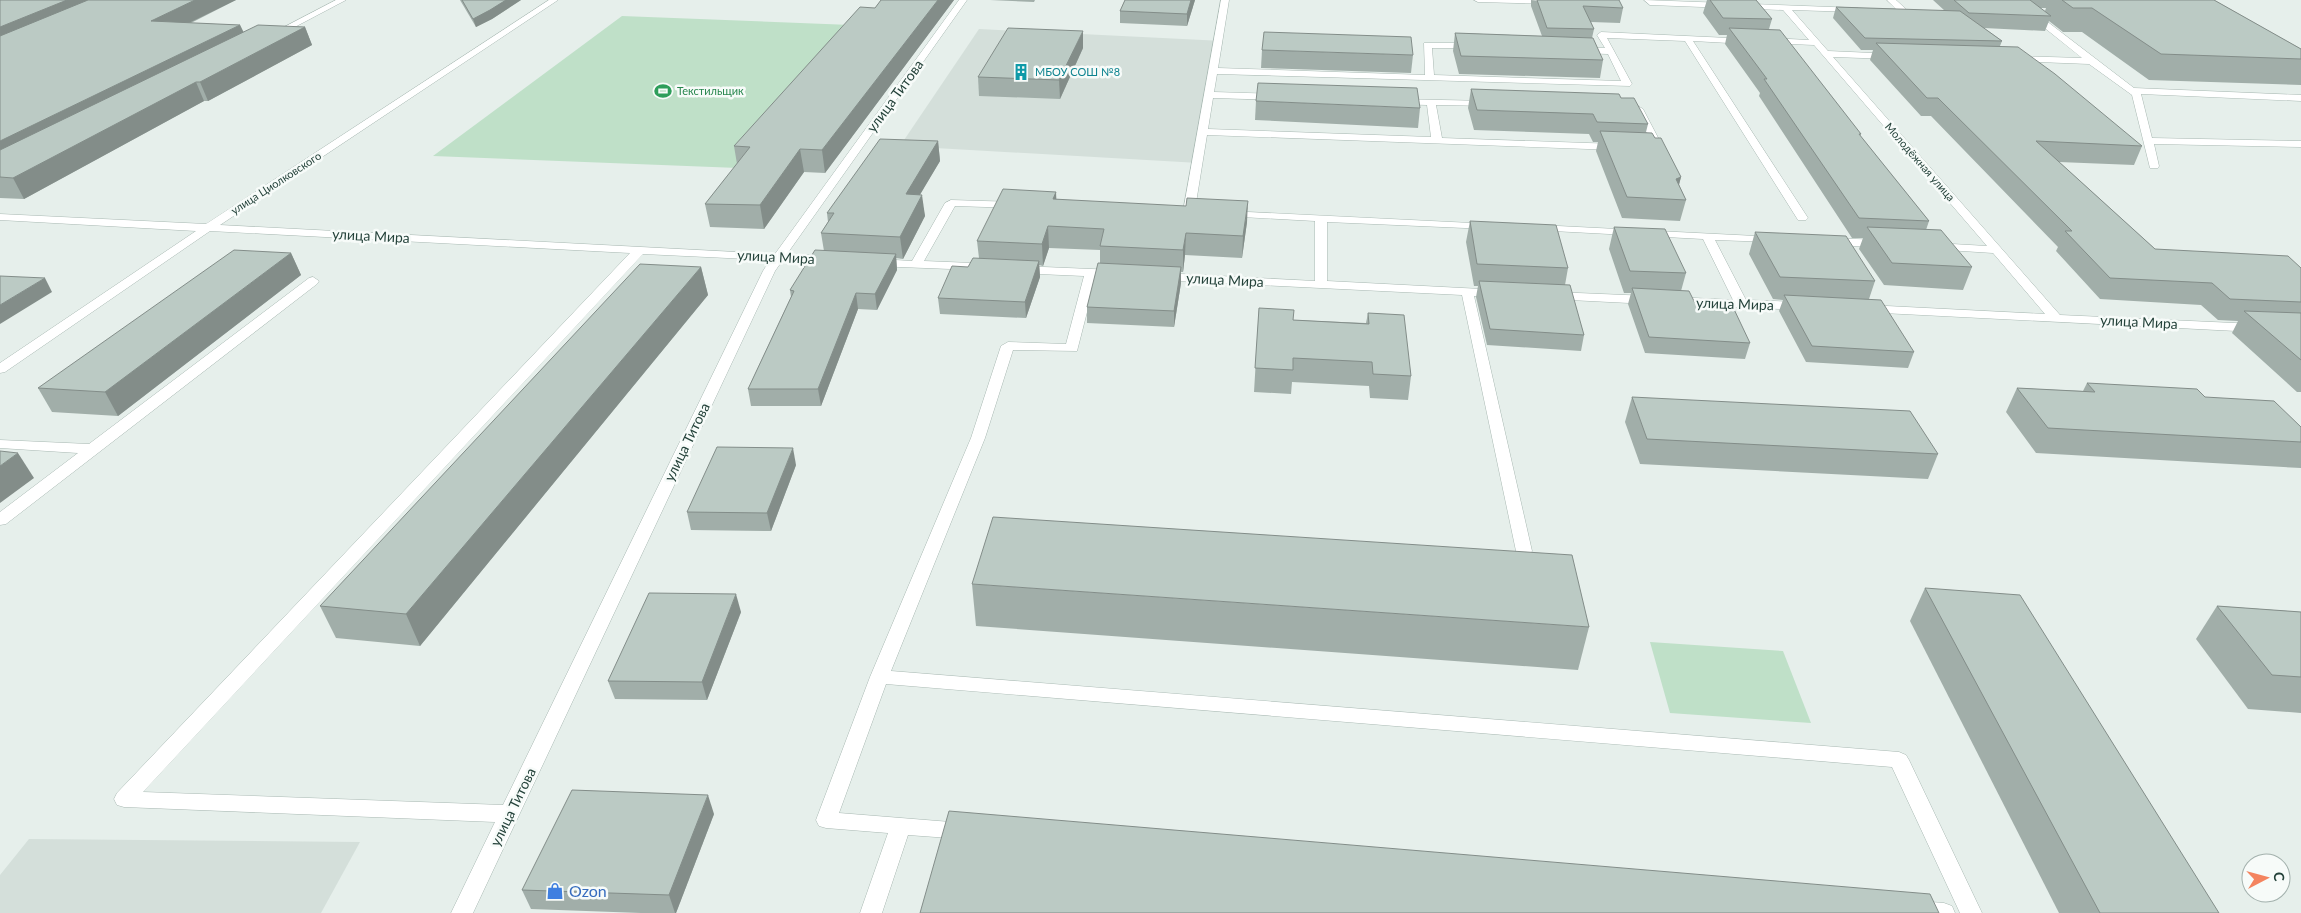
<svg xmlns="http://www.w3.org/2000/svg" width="2301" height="913" viewBox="0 0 2301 913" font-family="Lato,sans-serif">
	<rect width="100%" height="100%" fill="#e6efeb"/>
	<!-- built -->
	<g fill="#d4dfda">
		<path d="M979,29l244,12 -24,122 -299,-17z"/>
		<path d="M29,839l331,3 -39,71h-321v-38z"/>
	</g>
	<!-- green -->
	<g fill="#bfe0c8">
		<path d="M622,16l229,9 -113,143 -305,-12z"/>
		<path d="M1650,642l133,9 28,72 -141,-10z"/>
	</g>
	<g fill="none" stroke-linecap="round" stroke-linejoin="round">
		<!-- minor casing -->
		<g stroke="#a8b8b2" stroke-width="1">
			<g id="minor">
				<path d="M336,0h10l-72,38 -7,-2z"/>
				<path d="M549,0h9l-338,225 555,29 184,-254h8l-180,254 43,2 6,4 -2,3 -52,-2 -7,10 -302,642h-22l44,-91 -371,-15 -7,-2 -3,-6 3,-6 513,-540 -420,-22 -205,141 -5,1v-10l196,-132 -196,-11v-6l206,10zM643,254l127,6 -7,11 -260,534 -360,-13z"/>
				<path d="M1221,0h8l-11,68 207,7 -1,-32h48l3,1v4h-43l2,27 187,6 -13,-27 -28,-1 -3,-1v-4h28l-8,-13 4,-3 149,7 1,2 -4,3 -54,-3 115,177 -2,2h-8l-113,-179 -78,-3 25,46 -2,2 -413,-12 -3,18 62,2 5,3 -5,3 -63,-2 -5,31 223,8 -4,-32 -28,-1 -3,-1v-4l92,2 3,1v4l-55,-1 6,33 174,6 5,3 -5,3 -409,-15 -12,74 7,3 -6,3 -11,-1 -2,-2z"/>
				<path d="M1474,0h80l2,2 -4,2 -74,-2z"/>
				<path d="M1644,0l214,8 1,2 -4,2 -63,-2 36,41 67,3 1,2 -4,3 -59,-2 227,258 196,9 7,4 -7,4 -393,-20 -2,-3 2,-3 4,-1 178,9 -52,-61 -62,-4 -2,-2 6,-4 52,3 -173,-201 -47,-2 -1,-2 4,-3 39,2 -26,-30 -133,-5z"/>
				<path d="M1887,0h9l12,11 -4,2h-19v-4h11z"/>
				<path d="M2010,0h9l115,88 167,7v6l-160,-7 11,44 149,3v6l-147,-3 5,22 -1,2h-8l-18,-73 -43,-31 -77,-3v-4l3,-1 67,2z"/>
				<path d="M1638,106l5,3 21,40 -1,2 -6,1 -5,-3 1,-2 -20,-38z"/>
				<path d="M951,200l65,2 6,3 -6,3 -61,-2 -31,55 48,2 6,4 -2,3 -102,-4 -2,-3 2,-3 4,-1 34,2 33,-58z"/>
				<path d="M1228,211l264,13 2,2 -2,2 -4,1 -161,-7v59l174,9 2,3 -6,4 -23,-1 58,255 -2,4h-12l-2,-4 -54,-256 -304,-15 -2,-3 6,-4 153,8v-60l-91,-5 -2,-2 2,-2z"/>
				<path d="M1538,225l238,12 2,2 -2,2 -4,1 -57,-2 31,60 55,2 6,4 -6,4 -131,-6 -2,-3 6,-4 59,3 -30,-61 -169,-9 -2,-2z"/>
				<path d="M1830,238l52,2 6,4 -6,4 -56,-4 -2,-2z"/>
				<path d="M1020,266l95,4 6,4 -6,4 -19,-1 -19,74 -64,-1 -28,88 -94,233 1008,81 7,3 3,5 73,153h-22l-68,-146 -1006,-83 -47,129 124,10 7,2 3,6 -3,6 -7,2 -55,-4 -26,78h-22l28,-80 -62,-5 -7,-2 -3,-6 54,-143 101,-239 30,-92 7,-4 58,2 18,-68 -68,-3 -2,-3z"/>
				<path d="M313,277l6,4 -2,3 -311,240 -6,1v-13l78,-59 -78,-5v-8l89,4 220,-166z"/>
				<path d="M1554,292l95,4 6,4 -6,4 -99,-5 -2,-3 2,-3z"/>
				<path d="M1918,901l26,2 8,3 3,7h-47l2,-9z"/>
			</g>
		</g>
		<!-- minor -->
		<use href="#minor" fill="#fff" fill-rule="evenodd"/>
	</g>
	<!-- wall -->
	<g fill="#a1aea9" fill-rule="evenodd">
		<path d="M0,0h236l-45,23 49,2 4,8 61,-6 7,18 -104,56h-4l-180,98 -24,-1z"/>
		<path d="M460,0h61l-29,19 -16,8z"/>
		<path d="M881,0h73l-129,173 -21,-1 -40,57 -54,-2 -5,-23 32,-40 -3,-18 141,-138z"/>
		<path d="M990,0h45l-1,2z"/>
		<path d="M1125,0h70l-8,26 -67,-3v-12z"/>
		<path d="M1531,0l92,8 -3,15 -29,-1 3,7 -2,9 11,22 -3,18 -141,-4 -6,-23 2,-18 87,3 -11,-30z"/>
		<path d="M1707,0h49l16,19 -3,10 92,105 -1,2 69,85 -3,9 46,37 -9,23 -79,-5 -25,-36 4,-11h-11l-93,-142 1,-3 -35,-49 2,-9h-8l-16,-22z"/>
		<path d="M1933,0h281l87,49v36l-152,-5 -67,-48h-19l-14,-11 -4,10 -61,-3 18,13 -2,5 142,100 -8,19 -75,-3 96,87 146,19v124h-4l-65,-59 6,-12 -20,-1 -17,-15 -101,-6 -44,-48 2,-4 -127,-131h-10l-51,-56 3,-10h-12l-28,-32 3,-11 109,4zM2040,8h6l-1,3z"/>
		<path d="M1083,48l-23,51 -81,-3 -1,-19z"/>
		<path d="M1262,50l151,5 -2,18 -150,-5z"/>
		<path d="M1471,89l150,9 27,26 -2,8 9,6 26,39 -2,8 7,15 -6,21 -58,-3 -26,-67 2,-9h-5l-4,-8 -115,-4 -6,-22z"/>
		<path d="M1256,101l164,7 -2,20 -163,-8z"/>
		<path d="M938,141l2,20 -20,33 5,22 -22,43 -7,-1 1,12 -20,40 -19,-1 -37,97h-70l-3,-17 43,-92 -1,-7 34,-39 -3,-18 7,-11 -1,-9z"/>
		<path d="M1056,192v7l191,23 -5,36 -57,-3 -2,17h-2v11l-7,44 -87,-4v-16l13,-43v-14l-51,-2 -6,18 -4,-1 1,12 -14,41 -86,-4 -2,-16 41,-40 -2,-17z"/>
		<path d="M1470,221l98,47 -3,17 19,50 -3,16 -94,-6 -11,-48 2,-11h-4l-8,-44z"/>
		<path d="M1614,227l72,46 -5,18 14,12 55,40 -5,16 -100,-6 -17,-49 3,-11h-7l-15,-44z"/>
		<path d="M1755,232l120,49 -6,18 45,53 -6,16 -102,-6 -27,-51 4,-11 -10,-1 -24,-45z"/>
		<path d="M291,253l10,22 -183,141 -66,-4 -14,-24z"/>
		<path d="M701,267l7,28 -288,351 -84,-8 -16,-32z"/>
		<path d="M1259,308l34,12 73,3 2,-10 43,63 -3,24 -38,-2 -1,-12 -77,-4 -1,12 -37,-2z"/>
		<path d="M2087,383l118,14 96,30v41l-265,-15 -30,-41 11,-24 66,3z"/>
		<path d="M1632,397l306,57 -10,25 -288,-15 -15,-42z"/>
		<path d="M796,465l-25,66 -80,-1 -4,-18z"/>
		<path d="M972,584l617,43 -11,43 -602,-44z"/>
		<path d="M1925,588l294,325h-160l-149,-292z"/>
		<path d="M2217,606l84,6v101l-53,-4 -52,-70z"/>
		<path d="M741,612l-34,88 -92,-1 -7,-18z"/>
		<path d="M714,814l-38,99h-35l-110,-4 -9,-19z"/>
	</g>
	<!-- shaded-wall -->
	<g fill="#838d89">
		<path d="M67,0h48l-115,49v-22z"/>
		<path d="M195,0h41l-78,38 -7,-17z"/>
		<path d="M506,0h15l-29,19 -16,8 -3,-8z"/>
		<path d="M938,0h16l-129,173 -3,-23z"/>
		<path d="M1191,0h4l-8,26v-12z"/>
		<path d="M240,25l8,17 -248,125v-26z"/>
		<path d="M305,27l7,18 -104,56 -8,-19z"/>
		<path d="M1083,31v17l-23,51 -1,-19z"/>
		<path d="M196,82l8,19 -180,98 -11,-21z"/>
		<path d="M938,141l2,20 -32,54 -2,-21z"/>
		<path d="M800,149l4,23 -40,57 -4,-24z"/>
		<path d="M1681,177l-6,21 1,-19z"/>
		<path d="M1056,192l1,21 -4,-14z"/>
		<path d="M922,195l3,21 -22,43 -3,-22z"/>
		<path d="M1248,201l-1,21 -5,36 1,-22z"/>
		<path d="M1048,226l1,22 -6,18 -1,-22z"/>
		<path d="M1186,233l-1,22 -2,17v-22z"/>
		<path d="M291,253l10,22 -183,141 -13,-24z"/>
		<path d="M896,254l1,16 -20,40 -2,-16z"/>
		<path d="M1039,261l1,16 -14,41 -1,-16z"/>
		<path d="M701,267l7,28 -288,351 -14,-32z"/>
		<path d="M1181,267v16l-7,44v-16z"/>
		<path d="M45,278l7,14 -52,32v-19z"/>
		<path d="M856,293l2,16 -37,97 -3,-17z"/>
		<path d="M793,448l3,17 -25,66 -4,-18z"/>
		<path d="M18,453l16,25 -34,25v-37z"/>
		<path d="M736,594l5,18 -34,88 -5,-18z"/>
		<path d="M708,795l6,19 -38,99h-1l-6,-18z"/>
	</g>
	<!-- building -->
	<g fill="#bbcac4" stroke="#838d89">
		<path d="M0,0h67l-67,27z"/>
		<path d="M88,0h107l-44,21 89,4 -240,116v-105z"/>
		<path d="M462,0h44l-16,10 -17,9z"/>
		<path d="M881,0h57l-116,150 -22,-1 -40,56 -55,-1 45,-57 -16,-1 126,-139 15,1z"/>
		<path d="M1125,0h66l-4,14 -67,-3z"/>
		<path d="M1537,0h82l4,8 -40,-2 11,23 -47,-1z"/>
		<path d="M1710,0h46l16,19 -49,-1z"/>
		<path d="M1954,0h76l21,16 -82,-3z"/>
		<path d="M2062,0h152l87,49v10l-140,-5 -69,-46h-19z"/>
		<path d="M1836,7l124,4 42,30 -137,-3z"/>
		<path d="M258,25l47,2 -105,55h-4l-183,96 -13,-1v-27z"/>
		<path d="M1008,28l75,3 -24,49 -81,-3z"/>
		<path d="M1729,28l51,2 81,104h-2l70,87 -70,-3 -95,-139h3z"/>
		<path d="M1264,32l147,5 2,18 -151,-5z"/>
		<path d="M1455,33l138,5 10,22 -142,-4z"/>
		<path d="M1876,43l142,4 37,27 87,72 -106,-5 119,108 133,7 13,12v34l-71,-3 -18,-16 -102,-5 -45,-47h7l-134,-133h-11z"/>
		<path d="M1258,83l159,5 3,20 -164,-7z"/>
		<path d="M1471,89l148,5 2,4h13l14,26 -51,-2 -4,-8 -116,-4z"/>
		<path d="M1600,131l52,2 3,5h6l20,39 -5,2 10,21 -59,-3z"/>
		<path d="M880,139l58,2 -32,53 16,1 -22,42 -79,-4 13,-20h-7z"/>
		<path d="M1003,189l53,3 -3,7 133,7 1,-8 61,3 -5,35 -57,-3 -3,17 -83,-4 4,-17 -56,-3 -6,18 -65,-3z"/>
		<path d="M1470,221l86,4 12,43 -91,-4z"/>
		<path d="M1614,227l51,2 21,44 -56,-2z"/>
		<path d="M1867,227l74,3 31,37 -80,-4z"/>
		<path d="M1755,232l91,4 29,45 -95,-4z"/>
		<path d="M234,250l57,3 -186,139 -67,-4z"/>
		<path d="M815,250l81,4 -21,40 -19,-1 -38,96h-70l46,-98 -4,-1z"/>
		<path d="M973,258l66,3 -14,41 -87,-4 14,-32 16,1z"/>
		<path d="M1098,263l83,4 -7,44 -87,-4z"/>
		<path d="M640,264l61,3 -295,347 -86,-8z"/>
		<path d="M0,276l45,2 -45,27z"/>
		<path d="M1479,281l91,4 14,50 -94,-6z"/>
		<path d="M1632,288l57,3 6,12 37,2 18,38 -101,-6z"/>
		<path d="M1784,295l97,5 33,52 -102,-6z"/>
		<path d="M1259,308l35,2 -1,10 76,4 -1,-11 36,2 7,61 -38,-2 -1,-12 -79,-4v12l-38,-2z"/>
		<path d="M2244,311l57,2v47z"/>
		<path d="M2087,383l110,6 8,8 69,4 27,26v15l-253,-14 -31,-40 78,4z"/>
		<path d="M1632,397l278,14 28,43 -291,-15z"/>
		<path d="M717,447l76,1 -26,65 -80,-1z"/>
		<path d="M0,451l18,2 -18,13z"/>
		<path d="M993,517l579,38 17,72 -617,-43z"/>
		<path d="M1925,588l95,7 199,318h-119z"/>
		<path d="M649,593l87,1 -34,88 -94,-1z"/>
		<path d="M2217,606l84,6v65l-29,-2z"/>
		<path d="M572,790l136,5 -39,100 -147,-5z"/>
		<path d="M949,811l981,83 9,19h-1019z"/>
	</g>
	<!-- icons -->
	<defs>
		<g id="building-bare" transform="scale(1.35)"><path d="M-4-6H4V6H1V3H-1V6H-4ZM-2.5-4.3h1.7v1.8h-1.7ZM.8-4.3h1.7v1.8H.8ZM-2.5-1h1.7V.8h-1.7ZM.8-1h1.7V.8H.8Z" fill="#0f9aa8" stroke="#f7fbf9" stroke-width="2.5" paint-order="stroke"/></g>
		<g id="stadium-bare" transform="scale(1.35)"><path d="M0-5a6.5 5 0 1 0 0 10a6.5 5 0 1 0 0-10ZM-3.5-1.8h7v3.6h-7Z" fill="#2e9e5b" stroke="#f7fbf9" stroke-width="2.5" paint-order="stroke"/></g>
		<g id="shop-bare" transform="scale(1.35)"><path d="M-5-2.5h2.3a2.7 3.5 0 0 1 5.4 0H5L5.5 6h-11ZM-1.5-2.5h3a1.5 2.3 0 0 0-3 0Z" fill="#3f7fe0" stroke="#f7fbf9" stroke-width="2.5" paint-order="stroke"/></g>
	</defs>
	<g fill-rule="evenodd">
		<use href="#building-bare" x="1021" y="72"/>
		<use href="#stadium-bare" x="663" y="91"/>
		<use href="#shop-bare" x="555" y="891"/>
	</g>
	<g text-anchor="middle" stroke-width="5" stroke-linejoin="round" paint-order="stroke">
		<!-- far-culture labels -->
		<g font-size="11" fill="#0d838f" stroke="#f7fbf9" text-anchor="start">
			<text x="1035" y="76">МБОУ СОШ №8</text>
		</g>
		<!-- far-leisure labels -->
		<g font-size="11" fill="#27864d" stroke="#f7fbf9" text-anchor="start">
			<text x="677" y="95">Текстильщик</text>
		</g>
		<!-- far-street labels -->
		<g font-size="11" fill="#24423a" stroke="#f7fbf9">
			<text transform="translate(1920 162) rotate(49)" y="4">Молодёжная улица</text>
			<text transform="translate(276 183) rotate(-33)" y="4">улица Циолковского</text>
		</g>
		<!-- street labels -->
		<g font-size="14" fill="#24423a" stroke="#f7fbf9">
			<text transform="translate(895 96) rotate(-54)" y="5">улица Титова</text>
			<text transform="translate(371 236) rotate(3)" y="5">улица Мира</text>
			<text transform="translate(776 257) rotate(3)" y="5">улица Мира</text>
			<text transform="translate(1225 280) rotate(3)" y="5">улица Мира</text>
			<text transform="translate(1735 304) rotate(2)" y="5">улица Мира</text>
			<text transform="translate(2139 322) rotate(3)" y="5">улица Мира</text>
			<text transform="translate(687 442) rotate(-64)" y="5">улица Титова</text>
			<text transform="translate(513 807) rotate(-64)" y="5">улица Титова</text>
		</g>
		<!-- near-shop labels -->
		<g font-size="16" fill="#366cbe" stroke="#f7fbf9" text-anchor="start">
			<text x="569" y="897">Ozon</text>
		</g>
	</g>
	<!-- north arrow -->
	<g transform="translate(2266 878) rotate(84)"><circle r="24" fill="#f7fbf9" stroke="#a3b1ad"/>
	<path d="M0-4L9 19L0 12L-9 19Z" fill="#f4845f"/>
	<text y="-8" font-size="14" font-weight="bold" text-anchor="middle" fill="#24423a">С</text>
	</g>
</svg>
